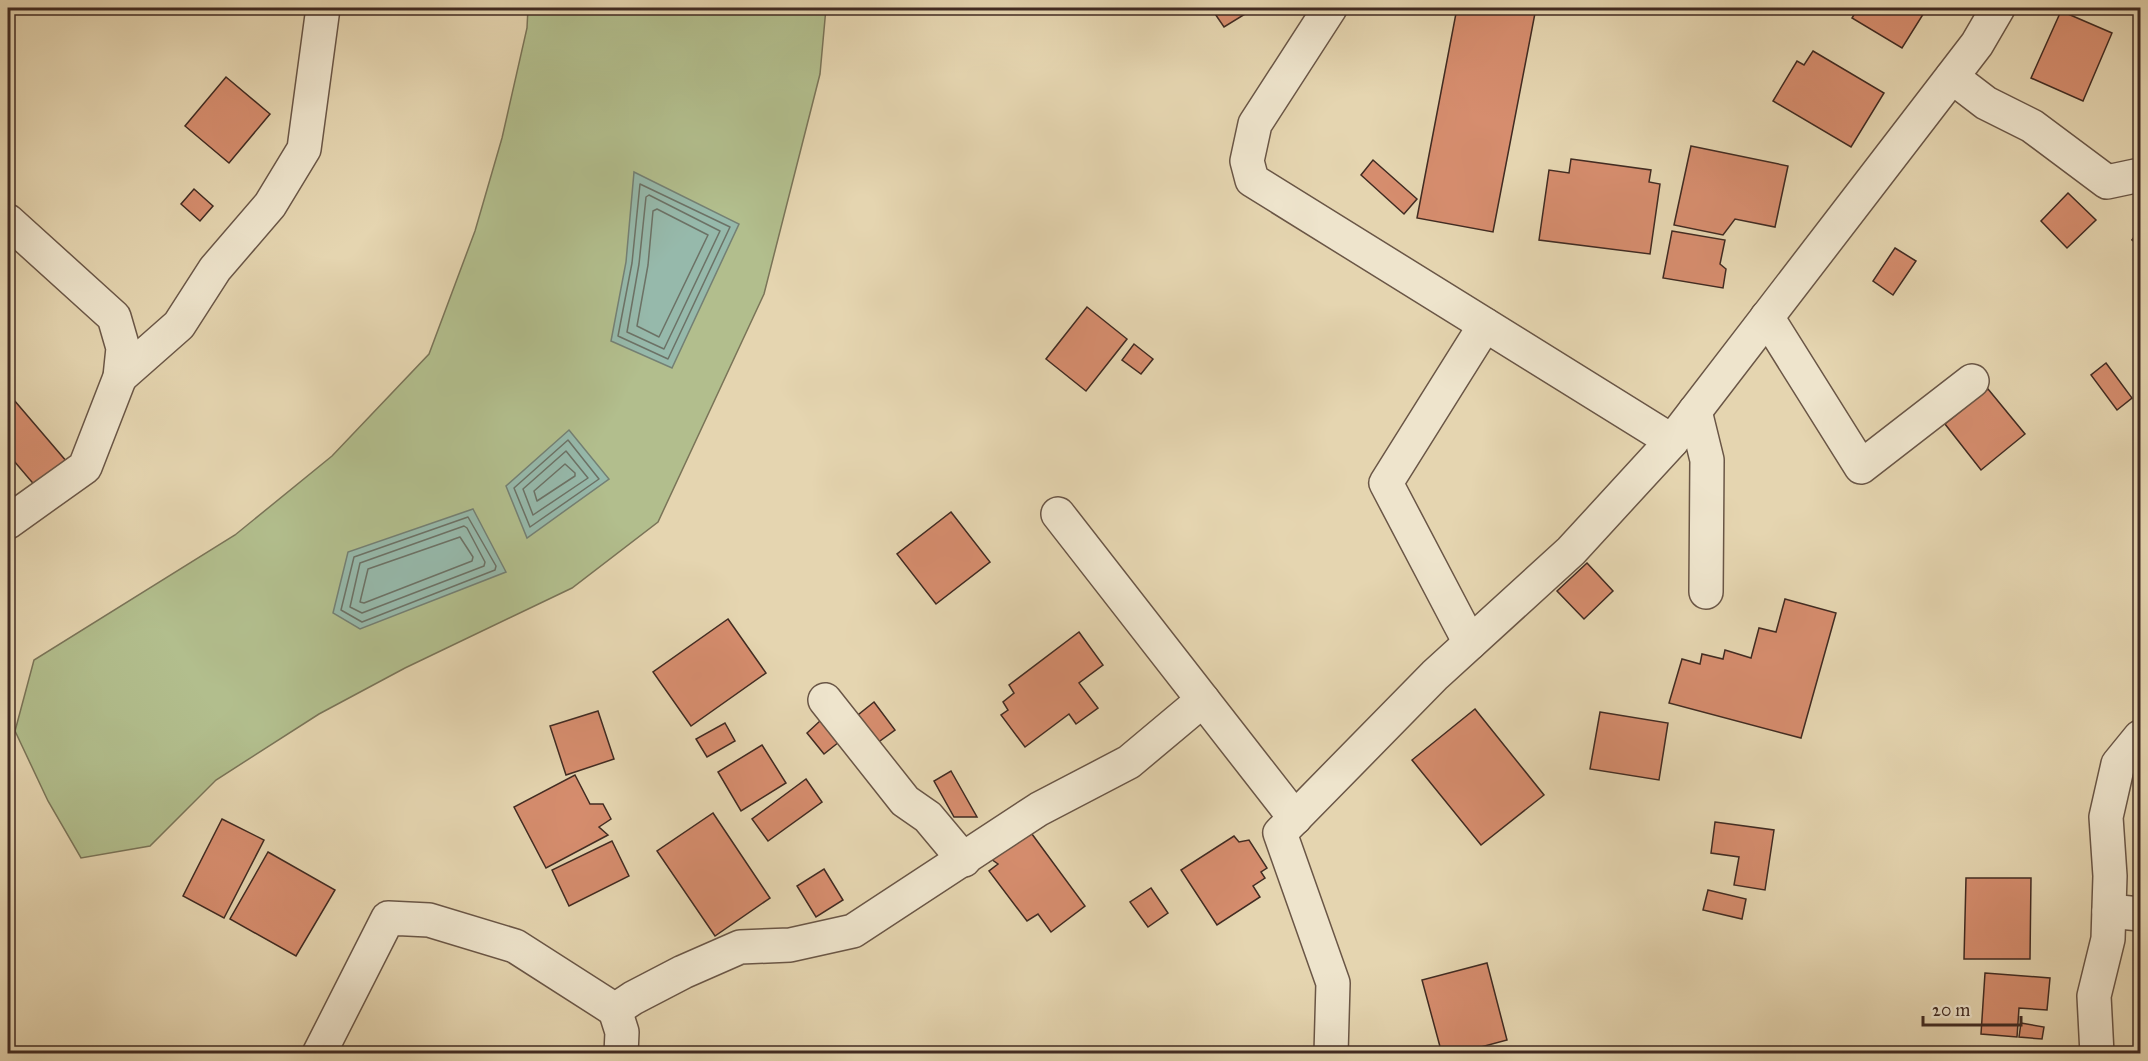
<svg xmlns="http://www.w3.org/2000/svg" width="2148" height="1061" viewBox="0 0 2148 1061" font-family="'IM FELL Great Primer',serif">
	<rect width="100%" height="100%" fill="#e5d5b0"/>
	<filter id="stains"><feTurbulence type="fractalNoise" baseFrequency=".00333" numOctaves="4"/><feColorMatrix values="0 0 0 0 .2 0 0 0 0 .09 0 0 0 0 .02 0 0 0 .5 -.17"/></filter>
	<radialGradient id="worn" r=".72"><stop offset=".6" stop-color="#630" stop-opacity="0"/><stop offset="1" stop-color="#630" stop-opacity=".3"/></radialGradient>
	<!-- green -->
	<path fill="#b2be8d" stroke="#7a7458" stroke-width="1.5" d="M528,8h298l-6,66 -56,220 -106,228 -86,66 -167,80 -86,46 -103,66 -66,66 -69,12 -33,-57 -33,-70 19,-71 201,-125 97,-79 97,-102 46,-123 27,-93 25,-110z"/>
	<!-- water -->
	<g fill="#96b9ab" stroke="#748074" stroke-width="1.5">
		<path d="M634,172l105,52 -67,144 -61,-27 15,-79z"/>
		<path d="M569,430l40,49 -82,59 -21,-52z"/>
		<path d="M473,509l33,63 -146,57 -27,-16 15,-61z"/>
	</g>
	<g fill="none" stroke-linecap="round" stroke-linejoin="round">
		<!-- shore -->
		<g stroke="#6c7266" stroke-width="1.5">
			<path d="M640,184l90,43 -62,132 -50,-23 14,-73z"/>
			<path d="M649,195l71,36 -56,118 -37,-17 12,-68 7,-67z"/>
			<path d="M657,209l51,26 -49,102 -22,-11 11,-61 5,-54z"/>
			<path d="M568,440l31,39 -69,48 -16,-39z"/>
			<path d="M566,451l22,27 -55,37 -10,-26z"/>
			<path d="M565,464l10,9v3l-38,25 -3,-10z"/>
			<path d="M468,517l28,49 -1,4 -133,52 -21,-12 13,-53z"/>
			<path d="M464,526l3,2 18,34 -1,4 -122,47 -12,-6 10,-44z"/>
			<path d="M460,537l13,20 -1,4 -108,42 -4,-1 8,-33z"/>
		</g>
	</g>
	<!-- building -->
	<g fill="#d68d6e" stroke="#412b22" stroke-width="1.5">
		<path d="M1211,8h44l-31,19z"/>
		<path d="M1457,8h79l-43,224 -76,-14z"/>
		<path d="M1858,8h69l-25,40 -50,-30z"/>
		<path d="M2061,11l51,22 -29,68 -52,-23z"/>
		<path d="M1813,51l71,42 -33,54 -78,-46 24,-40 7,4z"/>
		<path d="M226,77l44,37 -41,49 -44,-37z"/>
		<path d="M1691,146l97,20 -13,61 -40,-8 -12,16 -49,-10z"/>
		<path d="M1571,159l80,11 -2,12 11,2 -10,70 -111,-14 10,-70 20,3z"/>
		<path d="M1373,160l44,39 -13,15 -43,-39z"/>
		<path d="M194,189l19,17 -13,15 -19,-17z"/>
		<path d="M2068,193l28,27 -29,28 -26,-27z"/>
		<path d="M2140,229v18l-8,-7z"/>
		<path d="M1672,231l53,9 -5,24 6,5 -3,19 -60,-10z"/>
		<path d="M1895,248l21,13 -23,34 -20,-14z"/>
		<path d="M1087,307l40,32 -41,52 -40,-32z"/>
		<path d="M1134,344l19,15 -12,15 -19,-14z"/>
		<path d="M2106,363l26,35 -15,12 -26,-35z"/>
		<path d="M1988,389l37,45 -44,36 -36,-46z"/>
		<path d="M8,393l59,69 -30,26 -29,-34z"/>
		<path d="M951,512l39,50 -54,42 -39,-50z"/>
		<path d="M1587,563l26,28 -29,28 -27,-28z"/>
		<path d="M1785,599l51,14 -35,125 -132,-35 13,-44 18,5 2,-10 21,5 2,-9 26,8 8,-30 17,4z"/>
		<path d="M728,619l38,54 -75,53 -38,-54z"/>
		<path d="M1079,632l24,33 -24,18 19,25 -22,16 -7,-10 -44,33 -24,-32 7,-5 -5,-8 11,-9 -5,-8z"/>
		<path d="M874,702l21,28 -22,16 -20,-27z"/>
		<path d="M1475,709l69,86 -63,50 -69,-85z"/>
		<path d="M598,711l16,48 -48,16 -16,-49z"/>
		<path d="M1600,712l68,11 -9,57 -69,-11z"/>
		<path d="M821,720l18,22 -15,12 -17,-21z"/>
		<path d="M725,723l10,18 -28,16 -11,-18z"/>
		<path d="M762,745l24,38 -45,28 -23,-39z"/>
		<path d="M951,771l26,46h-23l-20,-36z"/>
		<path d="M575,775l15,29h13l8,15 -12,8 9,8 -62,33 -32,-61z"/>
		<path d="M806,779l16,23 -54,39 -16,-22z"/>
		<path d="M713,813l57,85 -55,38 -58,-85z"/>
		<path d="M222,819l42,21 -40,78 -41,-22z"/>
		<path d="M1715,822l59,8 -9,60 -31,-5 5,-28 -28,-4z"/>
		<path d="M1029,830l56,76 -34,26 -13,-18 -11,7 -38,-50 9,-7 -7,-5z"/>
		<path d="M1234,836l5,6 10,-2 18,28 -6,4 4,6 -12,8 7,11 -43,28 -36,-55z"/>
		<path d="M612,841l17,35 -60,30 -17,-36z"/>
		<path d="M268,852l67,38 -39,66 -66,-37z"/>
		<path d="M824,869l19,31 -27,17 -19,-31z"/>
		<path d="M1966,878h65l-1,81h-66z"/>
		<path d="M1151,888l17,25 -20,14 -18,-25z"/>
		<path d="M1708,890l38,9 -4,20 -39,-9z"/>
		<path d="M1487,963l20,77 -52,14h-13l-20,-74z"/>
		<path d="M1985,973l65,5 -3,32 -28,-2 -2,29 -36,-3z"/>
		<path d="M2021,1023l23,4 -2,12 -23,-2z"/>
		<path d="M1979,1047l45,4v3h-45z"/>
	</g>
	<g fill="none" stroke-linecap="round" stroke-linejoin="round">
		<!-- street casing -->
		<g stroke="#6a5646" stroke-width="36">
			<g id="street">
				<path d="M1330,8l-75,116 -8,37 5,19 420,261"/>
				<path d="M1952,77l34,26 46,23 75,56 33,-7"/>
				<path d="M8,221l106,96 9,31 -3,29 -35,90 -77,55"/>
				<path d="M1767,317l94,150 111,-86"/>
				<path d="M120,377l59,-52 36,-56 55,-64 34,-56 19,-141"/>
				<path d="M1695,411l12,49 -1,132"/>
				<path d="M1058,514l237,304"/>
				<path d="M1470,643l-84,-160 99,-158"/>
				<path d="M825,700l80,101 23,16 36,43"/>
				<path d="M2109,911l31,3"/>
				<path d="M615,1010l7,22 -1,22"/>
				<path d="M319,1054l69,-136 41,2 86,26 100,64 18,-12 50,-26 57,-25 50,-2 63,-14 186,-122 90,-47 74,-62"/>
				<path d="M1331,1054l2,-71 -53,-150 155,-158 136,-124 101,-110 305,-397 21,-36"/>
				<path d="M2097,1054l-3,-58 14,-57 2,-63 -4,-59 12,-53 22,-27"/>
			</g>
		</g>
		<!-- street -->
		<use href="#street" stroke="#eee4cc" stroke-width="33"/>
	</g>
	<!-- margin -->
	<rect width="2148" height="1061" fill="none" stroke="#e5d5b0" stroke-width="30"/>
	<rect x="9" y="9" width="2130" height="1043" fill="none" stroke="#412b22" stroke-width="3"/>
	<rect x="15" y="15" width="2118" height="1031" fill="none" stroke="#412b22" stroke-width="1.5"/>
	<!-- scale -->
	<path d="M1923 1016v9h98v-9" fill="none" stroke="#412b22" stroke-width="3"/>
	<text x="1932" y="1016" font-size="18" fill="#412b22" stroke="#eee4cc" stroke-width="4.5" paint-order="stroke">20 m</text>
	<rect width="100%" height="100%" filter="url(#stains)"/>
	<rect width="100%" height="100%" fill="url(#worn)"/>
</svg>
